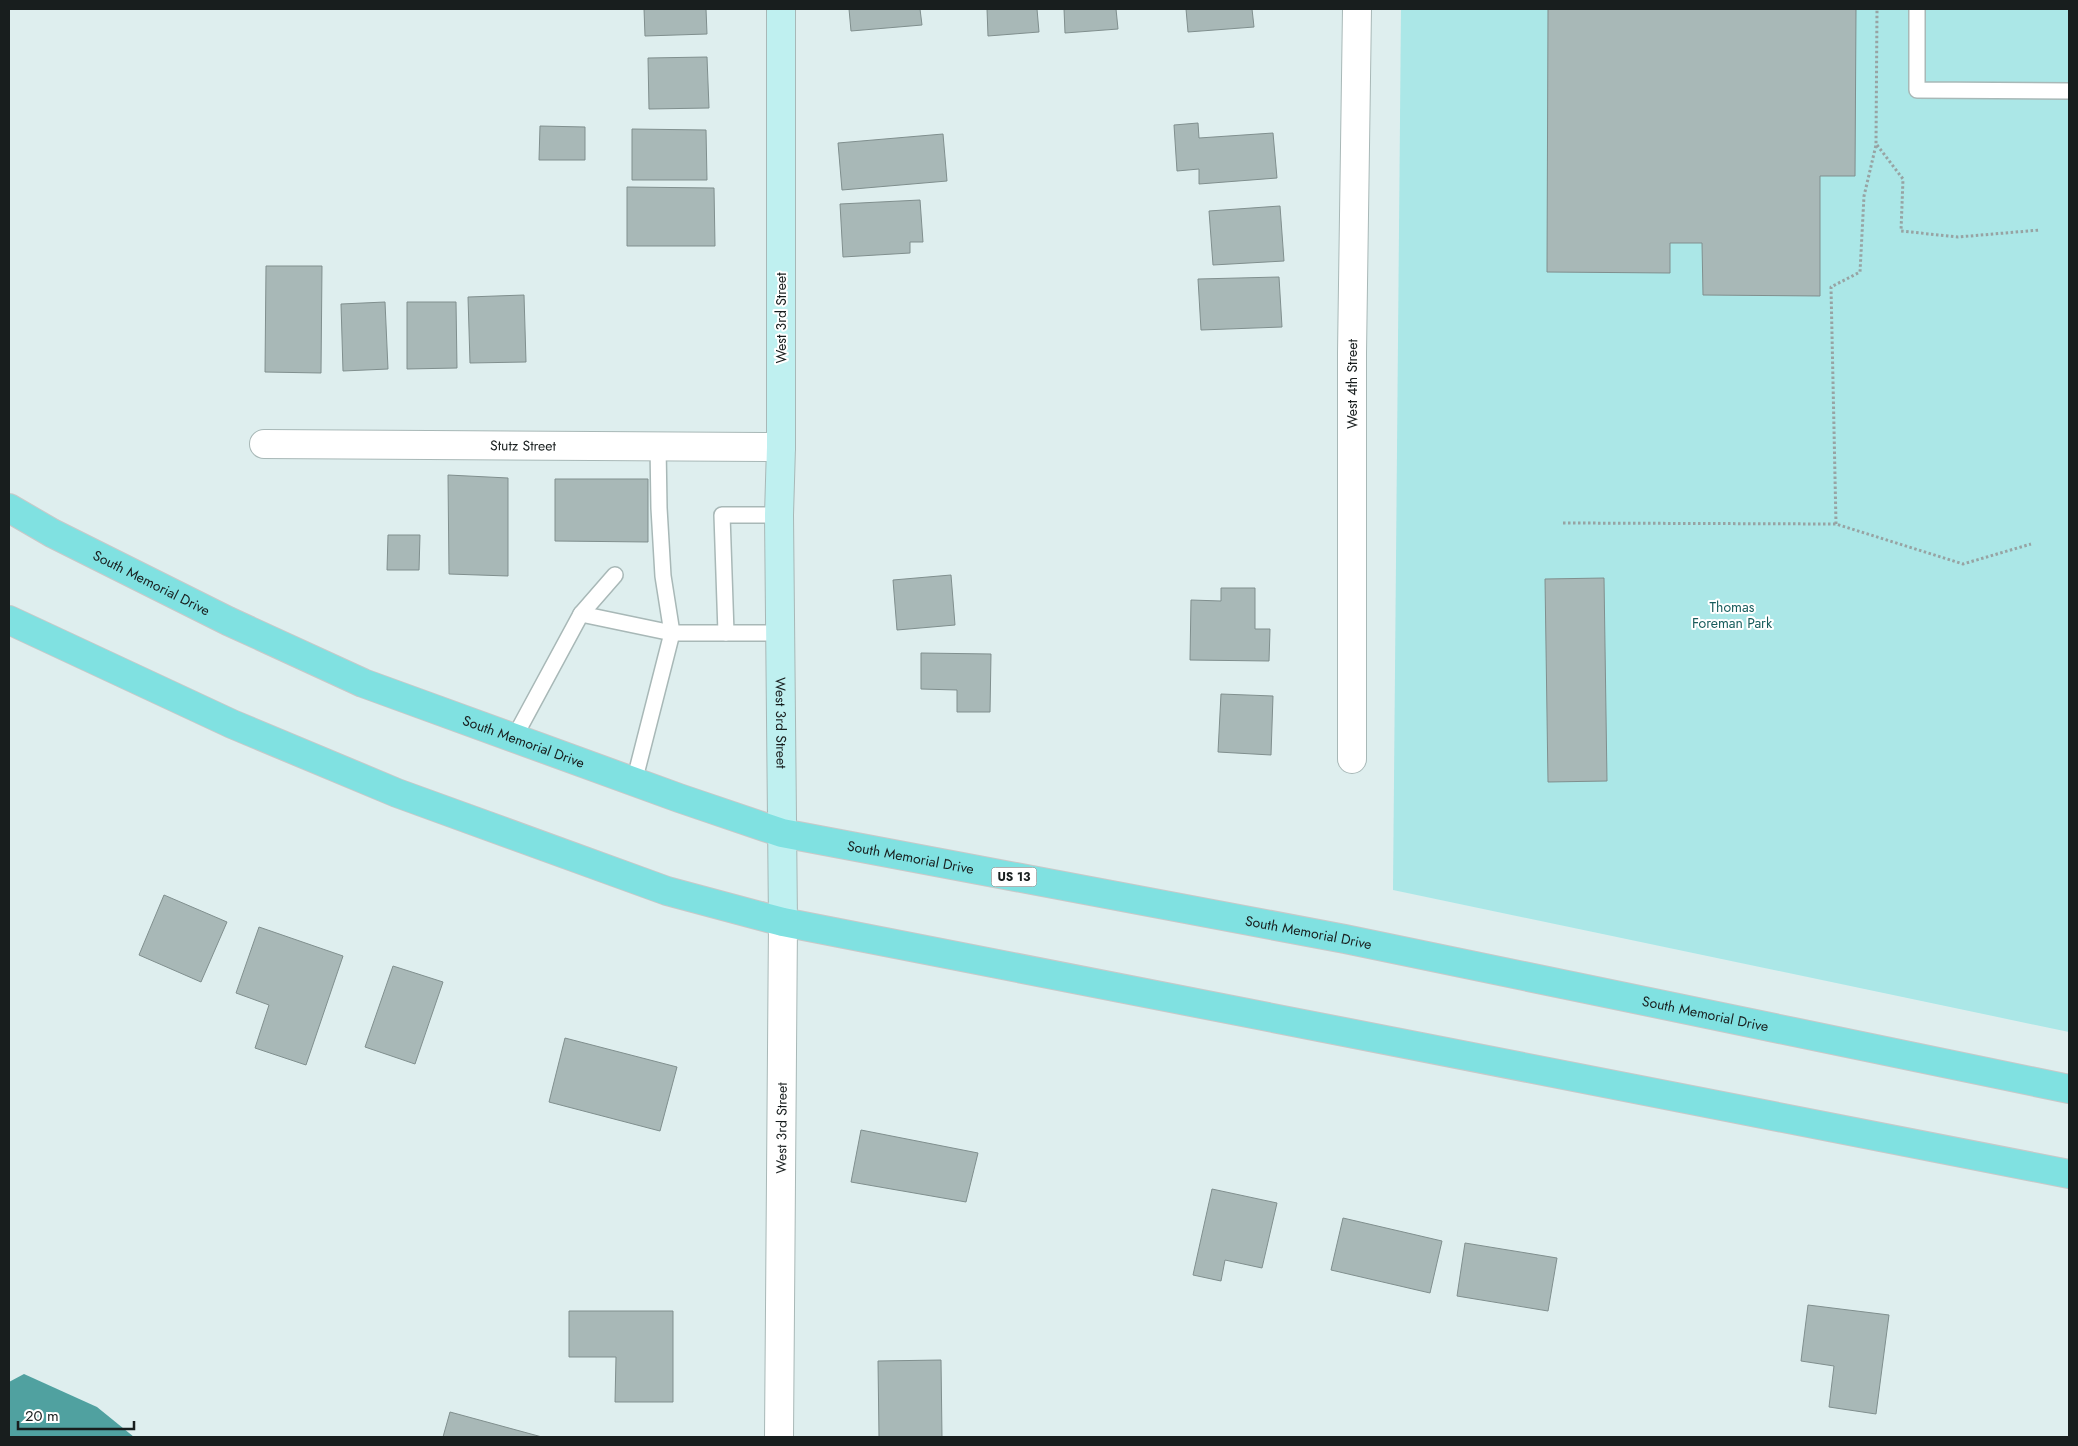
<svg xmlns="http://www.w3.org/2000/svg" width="2078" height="1446" viewBox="0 0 2078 1446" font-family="Jost,sans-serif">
	<rect width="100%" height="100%" fill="#deeeee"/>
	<!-- green -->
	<path fill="#abe7e7" d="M1401,9h668v1023l-676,-142z"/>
	<!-- water -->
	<path fill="#50a1a0" d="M24,1374l73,33 37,30h-125v-55z"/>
	<!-- building -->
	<g fill="#a8b8b7" stroke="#808f8e">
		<path d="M644,9h62l1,25 -62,2z"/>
		<path d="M849,9h71l2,16 -71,6z"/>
		<path d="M987,9h50l2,23 -51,4z"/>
		<path d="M1064,9h52l2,20 -53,4z"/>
		<path d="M1186,9h66l2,18 -66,5z"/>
		<path d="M1548,9h308l-1,167h-35v120l-117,-1 -1,-52h-32v30l-123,-1z"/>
		<path d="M707,57l2,51 -60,1 -1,-51z"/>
		<path d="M1198,123l1,15 74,-5 4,45 -78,6v-15l-22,2 -3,-46z"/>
		<path d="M540,126l45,1v33h-46z"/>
		<path d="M632,129l74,1 1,50h-75z"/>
		<path d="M943,134l4,47 -105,9 -4,-47z"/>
		<path d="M627,187l87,1 1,58h-88z"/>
		<path d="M920,200l3,42h-13v11l-67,4 -3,-53z"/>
		<path d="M1280,206l4,55 -71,4 -4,-54z"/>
		<path d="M266,266h56l-1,107 -56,-1z"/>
		<path d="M1279,277l3,50 -81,3 -3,-51z"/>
		<path d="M524,295l2,67 -56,1 -2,-66z"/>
		<path d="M385,302l3,67 -45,2 -2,-67z"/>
		<path d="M407,302h49l1,66 -50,1z"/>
		<path d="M448,475l60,3v98l-59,-2z"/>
		<path d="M555,479h93v63l-93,-1z"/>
		<path d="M388,535h32l-1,35h-32z"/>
		<path d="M951,575l4,50 -58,5 -4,-50z"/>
		<path d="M1604,578l3,203 -59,1 -3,-203z"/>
		<path d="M1221,588h34v41h15l-1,32 -79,-1 1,-60 30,1z"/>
		<path d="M921,653l70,1 -1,58h-33v-22l-36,-1z"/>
		<path d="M1221,694l52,2 -2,59 -53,-3z"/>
		<path d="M164,895l63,27 -26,60 -62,-27z"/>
		<path d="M259,927l84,29 -37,109 -51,-17 14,-43 -33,-12z"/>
		<path d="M393,966l50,16 -28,82 -50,-17z"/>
		<path d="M565,1038l112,29 -17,64 -111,-29z"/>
		<path d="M861,1130l117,23 -12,49 -115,-20z"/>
		<path d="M1212,1189l65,14 -15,65 -37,-8 -4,21 -28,-6z"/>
		<path d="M1343,1218l99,23 -12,52 -99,-23z"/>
		<path d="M1465,1243l92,15 -9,53 -91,-15z"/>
		<path d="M1808,1305l81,10 -13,99 -47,-7 5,-41 -33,-5z"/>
		<path d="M569,1311h104v91h-58l1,-45h-47z"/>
		<path d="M941,1360l1,77h-63l-1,-76z"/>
		<path d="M450,1412l92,25h-99z"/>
	</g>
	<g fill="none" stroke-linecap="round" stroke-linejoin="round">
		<!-- lane casing -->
		<g stroke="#a8b8b7" stroke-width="18">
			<g id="lane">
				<path d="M1917,9v81l152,1"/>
				<path d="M581,614l34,-39"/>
				<path d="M726,633l-4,-118h57"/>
				<path d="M514,738l67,-124 91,19h109"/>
				<path d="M634,782l38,-149 -9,-57 -4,-68 -1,-63"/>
			</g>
		</g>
		<!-- street casing -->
		<g stroke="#a8b8b7" stroke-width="30">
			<g id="street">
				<path id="s1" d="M264,444l517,3"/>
				<path id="s2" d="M1352,759v-406l5,-344"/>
				<path id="s3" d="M779,1437l4,-515"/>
			</g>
		</g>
		<!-- secondary casing -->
		<g stroke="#a8b8b7" stroke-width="30">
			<g id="secondary">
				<path id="s4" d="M781,9v438l-2,68 4,407"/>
			</g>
		</g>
		<!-- primary casing -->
		<g stroke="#c8c9c9" stroke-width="30">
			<g id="primary">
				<path id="s5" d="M9,508l43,25 176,88 135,62 316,115 103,35 563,106 724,150"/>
				<path d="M9,620l223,104 165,69 270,98 116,31 1286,252"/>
			</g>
		</g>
		<!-- path -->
		<g stroke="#97a3a3" stroke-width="3" stroke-dasharray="2.5 2.5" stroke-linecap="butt">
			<path d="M1877,145l26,34 -2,52 57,6 82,-7"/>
			<path d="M1563,523l273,1 127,40 68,-20"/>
			<path d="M1836,524l-5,-237 29,-15 4,-76 12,-51 1,-136"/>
		</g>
		<!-- lane -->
		<use href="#lane" stroke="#fff" stroke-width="15"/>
		<!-- street -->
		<use href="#street" stroke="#fff" stroke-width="28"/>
		<!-- secondary -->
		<use href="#secondary" stroke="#bff0f0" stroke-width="28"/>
		<!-- primary -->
		<use href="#primary" stroke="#80e1e1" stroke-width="28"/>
	</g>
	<g text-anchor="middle" stroke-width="4" stroke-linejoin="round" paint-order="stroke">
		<!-- shield labels -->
		<rect fill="#fff" stroke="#5d6262" stroke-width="1" x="991.5" y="867.5" width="45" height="19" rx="4"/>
		<g font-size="12" font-weight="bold" fill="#181e1e">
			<text x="1014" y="881">US 13</text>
		</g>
		<!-- street labels -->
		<g font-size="14" fill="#181e1e" stroke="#fff">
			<text transform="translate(781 318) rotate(-90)" y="5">West 3rd Street</text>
			<text dy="5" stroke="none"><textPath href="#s2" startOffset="375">West 4th Street</textPath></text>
			<text dy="5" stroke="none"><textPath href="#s1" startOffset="259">Stutz Street</textPath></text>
			<text dy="5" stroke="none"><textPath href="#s5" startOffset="161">South Memorial Drive</textPath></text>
			<text dy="5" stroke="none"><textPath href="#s4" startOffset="714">West 3rd Street</textPath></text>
			<text dy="5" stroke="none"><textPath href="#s5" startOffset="566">South Memorial Drive</textPath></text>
			<text dy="5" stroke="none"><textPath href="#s5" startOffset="971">South Memorial Drive</textPath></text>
			<text dy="5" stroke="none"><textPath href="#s5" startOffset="1376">South Memorial Drive</textPath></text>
			<text dy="5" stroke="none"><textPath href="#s5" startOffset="1781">South Memorial Drive</textPath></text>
			<text dy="5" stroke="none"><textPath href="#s3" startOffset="309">West 3rd Street</textPath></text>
		</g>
		<!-- park labels -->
		<g font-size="14" fill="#175c5c" stroke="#fff">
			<text x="1732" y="612">Thomas<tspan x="1732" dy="16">Foreman Park</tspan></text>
		</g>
	</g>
	<!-- border -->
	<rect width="2078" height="1446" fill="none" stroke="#181e1e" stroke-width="20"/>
	<!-- scale -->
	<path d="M18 1421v8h116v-8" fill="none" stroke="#181e1e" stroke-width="2.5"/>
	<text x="25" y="1421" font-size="15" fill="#181e1e" stroke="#ffffff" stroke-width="4" paint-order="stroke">20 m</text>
</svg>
